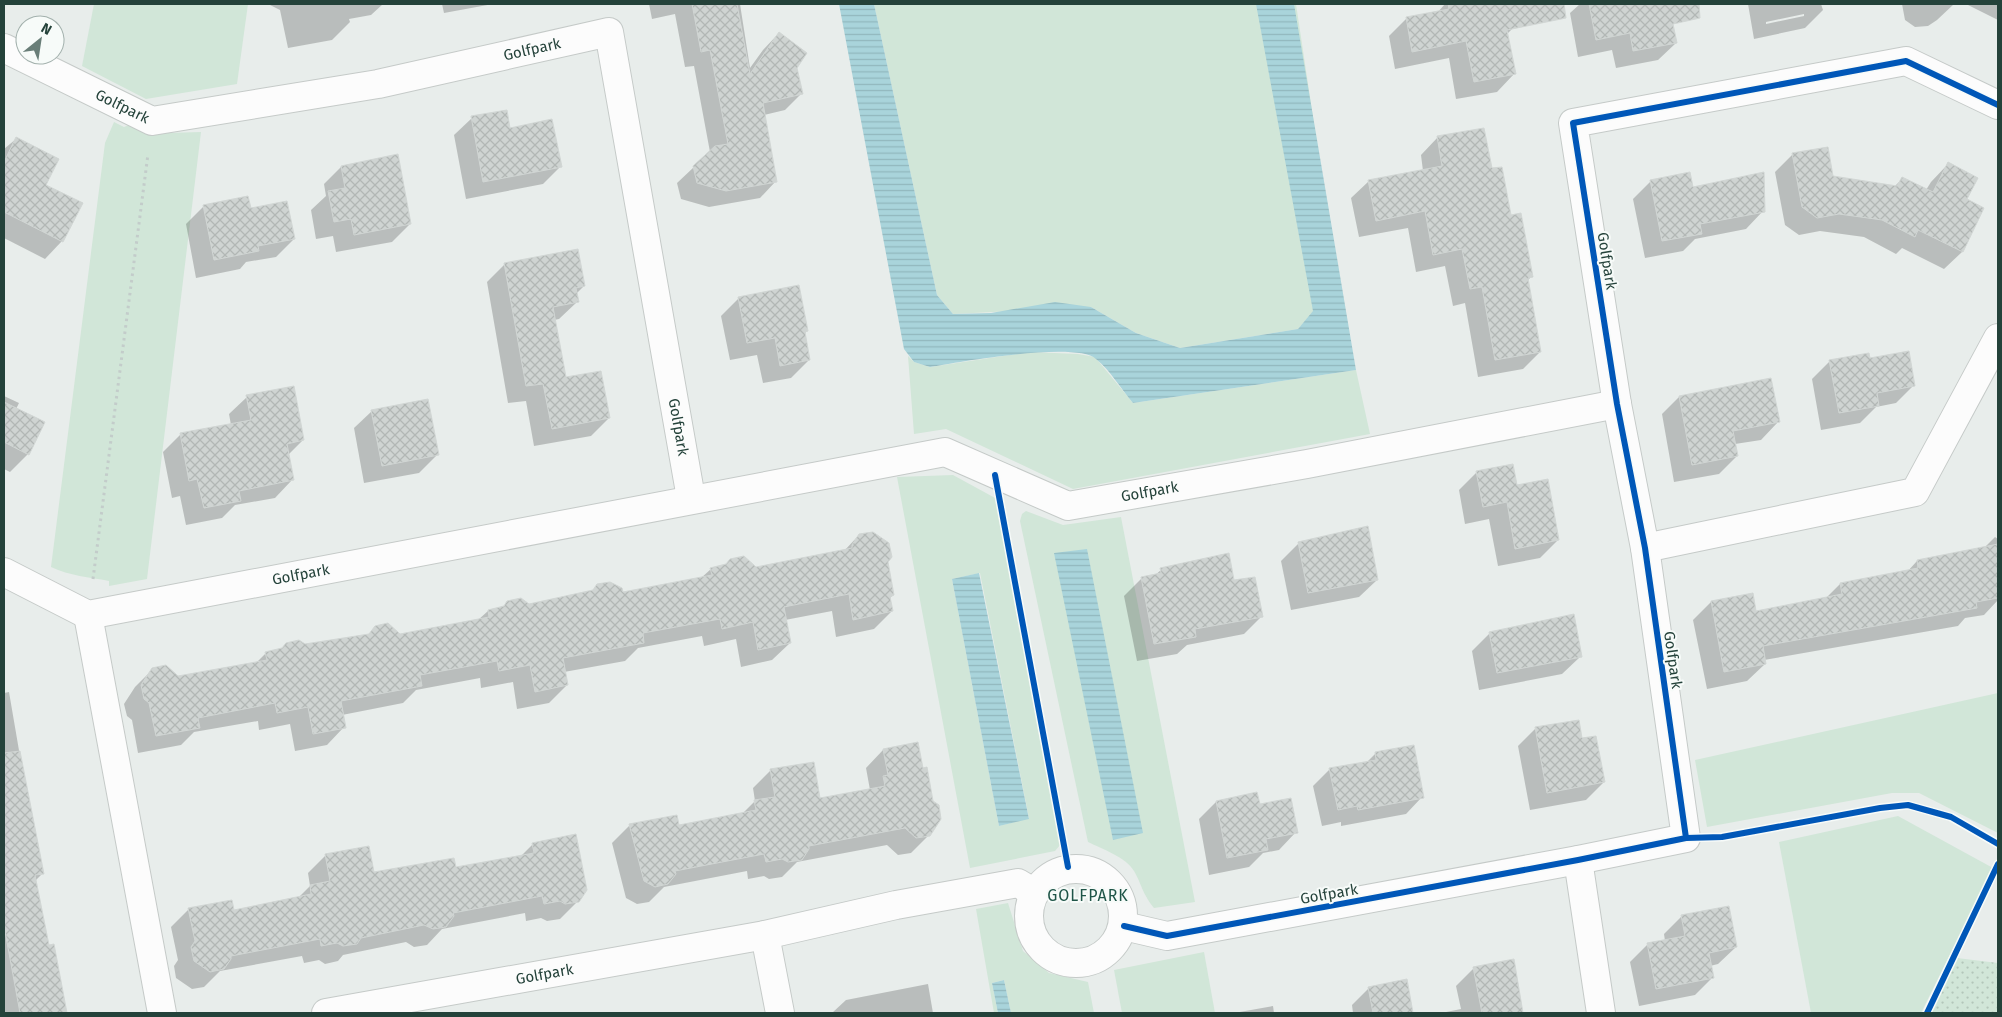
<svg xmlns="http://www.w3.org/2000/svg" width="2002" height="1017" viewBox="0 0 2002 1017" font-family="'Fira Sans',sans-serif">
	<defs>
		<pattern id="park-dots" width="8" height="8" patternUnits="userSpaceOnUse" patternTransform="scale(1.25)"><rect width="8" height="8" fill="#d1e6d8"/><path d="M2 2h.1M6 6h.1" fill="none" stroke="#b3c6ba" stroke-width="1.8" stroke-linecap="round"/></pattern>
		<pattern id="water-rules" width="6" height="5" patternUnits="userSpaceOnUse" patternTransform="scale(1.25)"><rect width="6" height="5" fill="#a9d4db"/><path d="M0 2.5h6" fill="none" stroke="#91b7bd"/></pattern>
		<pattern id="building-cross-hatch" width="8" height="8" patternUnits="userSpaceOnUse" patternTransform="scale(1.25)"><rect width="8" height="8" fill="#cfd4d2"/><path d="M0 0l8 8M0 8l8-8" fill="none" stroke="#b2b7b5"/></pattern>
	</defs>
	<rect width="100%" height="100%" fill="#e8edeb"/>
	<!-- grass -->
	<g fill="#d1e6d8" fill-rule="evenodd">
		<path d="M94,4h154l-11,80 -91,15 -64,-33z"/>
		<path d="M874,4h422l46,305 -29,-4 1,6 -16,18 -118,19 -44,-15 -45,-26 -138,7 -16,-19z"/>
		<path d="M114,122l10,5 10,-4 33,10 34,-1 -54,447 -38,7v-5c-20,-4 -39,-5 -58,-14l54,-424z"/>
		<path d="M1030,352l48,2 17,3 38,46 223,-33 14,64 -297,55 -127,-60 -32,5 -6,-78 6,6 16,5z"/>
		<path d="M953,475l44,24 64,345 -6,7 -85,17 -73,-391zM980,573l49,245 -30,8 -47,-247z"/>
		<path d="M1026,511l37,14 58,-8 74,385 -41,6c-12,-15 -12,-23 -20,-37 -8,-14 -32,-22 -46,-29l-68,-321 2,-7z"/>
		<path d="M1998,693v140l-79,-40h-27l-185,34 -12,-67z"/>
		<path d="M1898,816l95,52 -72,145h-110l-32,-171z"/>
		<path d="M1008,903l15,48 26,22 39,9 6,31h-83l-7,-33 -12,3 6,30h-4l-18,-104z"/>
		<path d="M1204,952l11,61h-93l-8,-43z"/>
	</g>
	<!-- park -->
	<path fill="url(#park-dots)" d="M1957,958l41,5v50h-69z"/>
	<!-- water -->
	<g fill="url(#water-rules)">
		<path d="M839,4h35l63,291 16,19 38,-1 64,-11 36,5 45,26 44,15 118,-19 15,-18 -57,-307h38l62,366 -223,33c-12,-14 -23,-33 -37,-44 -20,-18 -137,3 -166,8l-16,-5 -10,-13z"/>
		<path d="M1087,549l56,284 -30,7 -59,-287z"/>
		<path d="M979,573l50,246 -30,7 -47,-247z"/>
		<path d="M1004,980l7,33h-13l-6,-30z"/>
	</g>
	<!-- shadow -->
	<g fill="#0003" fill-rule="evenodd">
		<path d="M268,4h115l-12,11 -22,4 1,3 -18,18 -44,8 -8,-38z"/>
		<path d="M442,4h51l-49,9z"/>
		<path d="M649,4h91l10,64 13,-18 16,-17 17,34 5,27 -16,16 -21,5 12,66 -16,17 -51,9 -28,-8 -4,-16 33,-31 -16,-86 -9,1 -10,-53 -23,5z"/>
		<path d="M1445,4h62l5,25 -5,5 7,40 -17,18 -41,7 -7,-41 -54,11 -6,-33 18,-18 30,-5z"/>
		<path d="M1580,4h88l8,39 -18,17 -42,8 -4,-18 -34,7 -8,-44z"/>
		<path d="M1748,4h73l2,6 -18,18 -51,11zM1804,14v2l-38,8v-2z"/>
		<path d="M1902,4h52l-17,16 -9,6 -13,1 -10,-7z"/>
		<path d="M1966,4h32v16z"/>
		<path d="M472,118l37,11 52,37 -18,18 -77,15 -12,-64z"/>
		<path d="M1438,137l53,33 19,47 22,59 -5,5 13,71 -17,17 -45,8 -13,-74 -12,3 -8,-40 -29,6 -8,-44 -49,9 -8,-39 18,-17 54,-10 -2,-16z"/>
		<path d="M16,139l29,47 17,55 -17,18 -41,-21v-89z"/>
		<path d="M1793,154l39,23 62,10 8,-8 24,11 5,-8 17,-18 17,36 17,9 -20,43 -18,17 -42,-21 -6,6 -32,-17 -44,-6 -21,4 -14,-10 -10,-53z"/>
		<path d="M341,167l69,57 -18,18 -56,10 -3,-16 -17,3 -5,-29 15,-14 -2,-12z"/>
		<path d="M1651,181l41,7 71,23 -17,18 -51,10 -12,12 -38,7 -12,-59z"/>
		<path d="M204,206l46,3 44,30 -18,18 -30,5 -6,7 -44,9 -10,-54z"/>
		<path d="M505,264l79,22 -8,8 1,8 -18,17 -5,1 11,59 44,39 -18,18 -57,10 -8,-45 -18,2 -21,-121z"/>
		<path d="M739,298l68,33 -3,3 5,26 -18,18 -28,5 -6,-28 -27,5 -9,-44z"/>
		<path d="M1869,360l45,25 -18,18 -20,4 -16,16 -39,7 -9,-51 18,-18z"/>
		<path d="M4,396l15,7 -3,6 12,45 -18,18 -6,-3z"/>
		<path d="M247,397l56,43 -15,15 4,25 -17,18 -40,7 -13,13 -36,7 -6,-29 -8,2 -9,-46 18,-18 50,-9 -2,-11z"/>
		<path d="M1679,397l99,25 -17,18 -26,4 2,12 -18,18 -45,8 -12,-68z"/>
		<path d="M372,411l65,44 -18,18 -55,10 -10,-55z"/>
		<path d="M1512,466l4,21 42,53 -18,18 -42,8 -9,-47 -24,5 -6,-34 17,-17z"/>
		<path d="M859,535l28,27 6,33 -4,4 3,12 -18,18 -38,8 -4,-26 -47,9 5,23 -18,17 -31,7 -5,-28 -32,7 -2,-10 -64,12 -13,13 -61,11 3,13 -18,18 -32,6 -4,-27 -32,6 -1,-10 -64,12 -13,13 -61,12 2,12 -17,18 -32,6 -5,-27 -31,6 -1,-9 -64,11 -13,13 -43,8 -6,-33 -5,-4 -3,-12 11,-17 18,-18 24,8 79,-14 10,-10 102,-18 8,-8 24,8 78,-15 10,-9 41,-6 63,-14 6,-6 24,8 79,-15 10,-9 44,-1 89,-17z"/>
		<path d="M1995,537l3,2v61l-14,15 -19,3 -7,8 -194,34 1,4 -18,17 -40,8 -14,-69 18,-18 41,-7 3,17 71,-14 14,-14 67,-12 10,-11 67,-13z"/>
		<path d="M1299,543l78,37 -18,17 -68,13 -10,-49z"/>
		<path d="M1161,570l72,12 28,35 -17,17 -57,11 -10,9 -40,7 -13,-65 18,-18 12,-2z"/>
		<path d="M1490,633l90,24 -18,17 -83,16 -7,-39z"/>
		<path d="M9,692l25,146 9,35 -8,8 13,66 6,-1 12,67h-62v-320z"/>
		<path d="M1535,729l47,11 22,42 -18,18 -56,10 -12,-64z"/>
		<path d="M883,750l46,85 -18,18 -13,2 -11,-10 -90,17 -15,15 -13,2 -5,-3 -16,3 -1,-8 -83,16 -15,15 -12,2 -11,-6 -14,-55 18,-18 48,1 64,-12 13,-13 -2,-13 17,-17 49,29 51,-10 -4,-22z"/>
		<path d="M1376,753l46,44 -16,17 -65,12v-4l-19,4 -9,-40 16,-16 37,-7z"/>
		<path d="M1216,802l43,4 37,26 -17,18 -16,3 -14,14 -40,8 -10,-56z"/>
		<path d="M533,844l45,57 -18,18 -13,2 -6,-3 -15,3 -1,-8 -83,16 -15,16 -13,2 -8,-5 -63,13 -5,6 -13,3 -6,-4 -15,3 -2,-7 -82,15 -16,16 -12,2 -16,-11 -2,-12 4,-6 -7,-33 18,-18 44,2 65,-13 12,-12 -2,-13 18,-18 47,19 82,-6 65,-11z"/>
		<path d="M1682,916l54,31 -18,17 -8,2 2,12 -17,17 -56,11 -9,-44 18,-18 17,-3 -1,-7z"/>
		<path d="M1513,960l9,53h-81l20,-4 -5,-23 18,-18z"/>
		<path d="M1406,981l5,32h-58l-1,-8 17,-17z"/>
		<path d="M928,984l5,29h-101l14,-13z"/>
		<path d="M1273,1006l1,7h-40z"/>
	</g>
	<!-- building -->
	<g fill="url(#building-cross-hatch)" stroke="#d1d6d4">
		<path d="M692,4h45l13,70 29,-42 28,21 -10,15 6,26 -40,9 14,79 -51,9 -29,-8 -4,-17 22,-20 13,-2 -18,-94 -9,2z"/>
		<path d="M1448,4h116l2,14 -59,12 9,44 -42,8 -8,-41 -54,11 -6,-35 43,-8z"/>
		<path d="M1589,4h110l1,14 -27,6 4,19 -44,8 -3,-18 -34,7z"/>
		<path d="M507,110l3,18 42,-9 10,48 -79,15 -12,-66z"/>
		<path d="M1484,128l8,40 10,-1 9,48 10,-2 12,64 -5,1 13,74 -46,8 -13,-73 -12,2 -8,-40 -29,6 -8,-44 -49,10 -8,-41 74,-14 -5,-30z"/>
		<path d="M16,137l43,22 -13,26 37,18 -20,39 -59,-30v-50z"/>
		<path d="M1828,147l5,29 64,10 5,-9 31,15 15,-30 30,16 -11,21 17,9 -21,44 -45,-22 -3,7 -33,-17 -43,-6 -22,4 -15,-11 -10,-54z"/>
		<path d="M398,154l13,70 -57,11 -3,-16 -17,3 -6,-31 17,-3 -4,-22z"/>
		<path d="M1690,172l3,15 71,-15 1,40 -65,12 2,10 -40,7 -12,-61z"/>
		<path d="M248,196l3,12 36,-7 8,38 -37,7 1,5 -45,9 -11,-55z"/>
		<path d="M578,249l7,37 -9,2 3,14 -26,5 13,70 35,-6 9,47 -58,11 -9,-45 -17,2 -22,-123z"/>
		<path d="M799,285l9,46 -3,1 5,28 -30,6 -5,-28 -28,5 -9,-46z"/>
		<path d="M1909,351l6,35 -38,7 2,13 -40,7 -10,-53 40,-7 1,5z"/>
		<path d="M1771,378l9,44 -47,9 5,25 -46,9 -13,-69z"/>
		<path d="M294,386l10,54 -17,4 7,36 -55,11 2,10 -37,7 -7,-29 -8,2 -9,-48 71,-13 -5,-25z"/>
		<path d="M428,399l11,56 -57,11 -11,-56z"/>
		<path d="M4,402l41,20 -16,33 -25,-13z"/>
		<path d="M1513,464l4,21 31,-6 11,61 -44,9 -8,-47 -24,5 -7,-36z"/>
		<path d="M1368,526l10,54 -70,13 -10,-51z"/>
		<path d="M873,532l16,11 3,14 -4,5 6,33 -4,2 3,14 -40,9 -4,-26 -65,13 7,36 -33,7 -5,-28 -31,7 -2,-10 -77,14 1,10 -81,15 5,27 -33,7 -5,-27 -31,6 -2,-10 -77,14 2,11 -81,15 5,27 -33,6 -5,-27 -31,6 -2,-10 -77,15 2,10 -44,8 -7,-33 -5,-4 -3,-14 11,-17 14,-3 12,11 89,-16 -2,-8 17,-4 4,-5 13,-3 6,4 64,-10 6,-8 13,-3 12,11 89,-17 -1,-7 16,-4 3,-5 14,-3 8,6 64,-14 4,-6 13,-2 12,6 1,4 89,-17 -2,-7 16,-4 4,-5 14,-3 12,11 96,-19v-3l7,-11z"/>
		<path d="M1998,544v54l-22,4 1,6 -214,38 3,18 -42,8 -13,-71 42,-8 3,18 86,-17 -2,-11 78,-15 -1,-8z"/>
		<path d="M1229,553l5,27 21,-3 8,40 -68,12 1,8 -42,7 -13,-67 20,-4 -1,-5z"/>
		<path d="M1574,614l8,43 -85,16 -8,-41z"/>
		<path d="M1579,720l3,18 14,-2 9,46 -58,11 -12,-66z"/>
		<path d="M918,742l5,26 4,-1 6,34 6,4 2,14 -11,17 -14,2 -11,-10 -96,18v3l-7,11 -14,2 -6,-3 -16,3 -2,-8 -89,17 1,3 -8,10 -13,3 -11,-6 -15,-57 48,-9 2,10 77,-15 -2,-10 21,-3 -5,-28 44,-7 6,36 65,-12 -2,-10 5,-1 -5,-26z"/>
		<path d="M1414,745l10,53 -66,12 -1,-4 -19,4 -9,-42 47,-8 -1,-8z"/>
		<path d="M20,751l24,123 -9,1 14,70 5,-1 13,69h-47l-16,-87v-173z"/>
		<path d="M1257,792l3,12 31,-6 7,35 -32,6 2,11 -41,8 -11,-57z"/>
		<path d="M576,834l11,56 -8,12 -14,2 -5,-3 -16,3 -2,-8 -89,17 1,3 -8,11 -13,2 -9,-4 -63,13 -4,6 -14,2 -6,-3 -16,3 -1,-7 -89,17v3l-7,10 -14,3 -16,-11 -3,-14 4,-6 -7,-33 44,-8 2,10 77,-16 -1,-9 20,-4 -5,-27 44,-8 5,26 80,-14 2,9 78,-14 -2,-10z"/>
		<path d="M1729,906l8,41 -28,6 5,25 -58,11 -9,-46 38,-7 -4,-21z"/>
		<path d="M1514,959l9,54h-41l-9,-46z"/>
		<path d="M1407,979l6,34h-40l-5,-26z"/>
	</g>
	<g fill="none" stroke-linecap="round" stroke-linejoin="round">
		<!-- street casing -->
		<g stroke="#c5cac8" stroke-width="30">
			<g id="street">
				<path id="s1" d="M4,48l148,73 226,-37 231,-52 82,466"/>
				<path d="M1645,548l270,-56 83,-154"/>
				<path id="s2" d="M4,572l84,43 857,-163 123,54 239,-42 310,-60"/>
				<path d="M88,615l74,398"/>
				<path d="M1578,860l23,153"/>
				<circle cx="1076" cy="916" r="47"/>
				<path d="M1124,926l43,10 411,-76 108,-22 -41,-290 -28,-144 -44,-281 333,-62 92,44"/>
				<path d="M765,935l15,78"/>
				<path id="s3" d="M326,1013l439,-78 131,-30 122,-22 15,9"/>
			</g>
		</g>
		<!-- path -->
		<path stroke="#c3ccca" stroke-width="3" stroke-dasharray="2.5 4" stroke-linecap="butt" d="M93,579l55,-425"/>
		<!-- street -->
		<use href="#street" stroke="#fcfcfc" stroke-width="28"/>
		<!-- cycleway casing -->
		<g stroke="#f7fbf9" stroke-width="9">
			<g id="cycleway">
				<path d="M995,475l73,392"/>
				<path d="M1686,838l36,-1 158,-29 28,-3 43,12 47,27"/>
				<path d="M1124,926l43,10 411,-76 108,-22 -41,-290 -28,-144 -44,-281 333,-62 92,44"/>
				<path d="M1927,1013l71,-149"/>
			</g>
		</g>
		<!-- cycleway -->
		<use href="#cycleway" stroke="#0057b8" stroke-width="6"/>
	</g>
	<g text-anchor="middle" stroke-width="4" stroke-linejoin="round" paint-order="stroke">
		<!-- street labels -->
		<g font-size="15" fill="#24423a" stroke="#f7fbf9">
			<text dy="5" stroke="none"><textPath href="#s1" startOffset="552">Golfpark</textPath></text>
			<text dy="5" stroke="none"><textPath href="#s1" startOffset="132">Golfpark</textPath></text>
			<text transform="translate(1607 261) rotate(81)" y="5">Golfpark</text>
			<text dy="5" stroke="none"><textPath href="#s1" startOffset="1032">Golfpark</textPath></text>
			<text dy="5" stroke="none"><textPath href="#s2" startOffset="1184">Golfpark</textPath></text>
			<text dy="5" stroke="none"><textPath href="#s2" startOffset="311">Golfpark</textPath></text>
			<text transform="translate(1673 660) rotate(82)" y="5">Golfpark</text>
			<text transform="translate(1329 894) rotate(-10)" y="5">Golfpark</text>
			<text dy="5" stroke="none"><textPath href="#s3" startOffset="222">Golfpark</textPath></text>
		</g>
		<!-- neighbourhood labels -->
		<g font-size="16" letter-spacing="1" fill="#1f5548" stroke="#f7fbf9">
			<text x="1088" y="901">GOLFPARK</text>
		</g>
	</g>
	<!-- border -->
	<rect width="2002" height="1017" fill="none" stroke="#24423a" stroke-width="10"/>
	<!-- north arrow -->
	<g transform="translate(40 40) rotate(30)"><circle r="24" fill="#f7fbf9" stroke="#a3b1ad"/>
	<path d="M0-4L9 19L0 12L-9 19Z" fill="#697e78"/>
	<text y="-8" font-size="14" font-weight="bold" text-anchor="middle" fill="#24423a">N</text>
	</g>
</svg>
